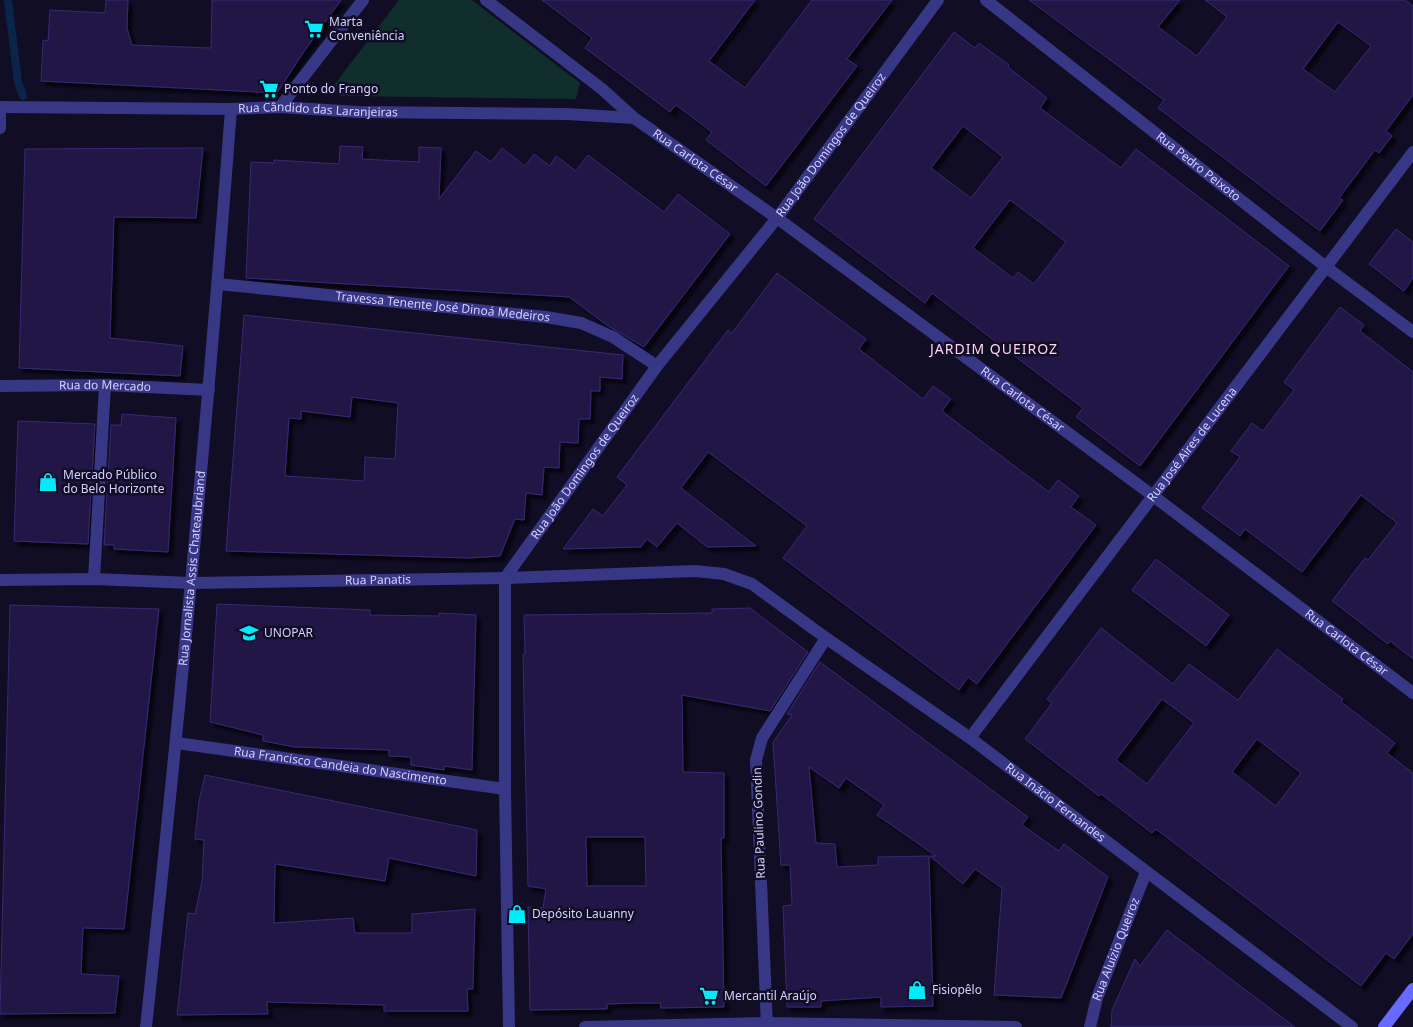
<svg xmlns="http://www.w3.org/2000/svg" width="1413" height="1027" viewBox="0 0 1413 1027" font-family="'Noto Sans',sans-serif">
	<defs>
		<filter id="shadow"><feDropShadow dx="4.5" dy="4.5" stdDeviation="1" flood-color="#0009"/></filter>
	</defs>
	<rect width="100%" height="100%" fill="#100d24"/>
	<!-- green -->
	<path fill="#102e2c" d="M399,0h73l108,83 -4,16 -236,-3 -6,-11z"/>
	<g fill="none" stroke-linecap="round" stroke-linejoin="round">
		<!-- stream -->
		<path stroke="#0b254a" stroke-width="8" d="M8,0l10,82 5,14"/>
	</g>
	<!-- building -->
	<g fill="#201946" stroke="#362a72" fill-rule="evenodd" filter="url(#shadow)">
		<path d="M106,0h22l-1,28 5,17 79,3 1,-48h129l-38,53 -26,40 -236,-12 2,-41 5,1 2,-31 55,3z"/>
		<path d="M542,0h213l-46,61 36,27 67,-88h80l-45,59 10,7 -91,120 -60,-46 6,-8 -36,-27 -6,7 -85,-64 7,-10z"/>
		<path d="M1029,0h151l-22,27 39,29 30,-39 -22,-17h200l8,6v89l-27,36 6,5 -13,17 -4,-3 -36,48 4,2 -23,31 -162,-123 6,-8zM1338,22l33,24 -36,46 -32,-23z"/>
		<path d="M954,32l21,16 4,-5 30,22 -1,2 39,31 -7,10 81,60 15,-19 153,117 -149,200 -64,-49 7,-9 -83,-63 -68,-52 -7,10 -111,-84zM963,126l40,31 -32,41 -40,-30zM1010,200l56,42 -32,42 -16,-12 -5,6 -40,-30z"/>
		<path d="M340,146l23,1 -1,12 57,3v-15l22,1 -2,51 37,-48 15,11 11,-14 23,18 9,-12 16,12 6,-10 20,15 12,-16 76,57 14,-18 52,40 -86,113 -36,-21 -39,-29 -323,-19 5,-116 23,1v-3l65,4z"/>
		<path d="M203,148l-7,70 -82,-1 -4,121 73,8 -3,30 -161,-8 6,-219z"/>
		<path d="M1396,229l17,13v36l-9,13 -35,-27z"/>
		<path d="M777,273l89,66 -7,10 64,50 10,-13 18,13 -9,12 22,17 85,64 9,-12 21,16 -8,11 25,18 -119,159 -9,-7 -9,13 -176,-132 24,-32 -99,-74 -27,36 75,58 -49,1 -30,-24 -20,24 -10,-8 -6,8 -78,2 30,-40 10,7 24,-31 -10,-8 111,-147 4,3z"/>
		<path d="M1340,307l24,18 -4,6 53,41v287l-23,-18 -2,3 -56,-43 33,-43 3,2 29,-37 -36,-28 -59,77 -57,-43 -5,7 -38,-28 38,-51 -9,-6 21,-28 11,8 31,-41 -10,-8z"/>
		<path d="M244,315l379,40 -1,24 -22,-2v14h-9l-1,28h-11l-1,24 -18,-1 -1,26 -15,-1 -2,28 -16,-2 -2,27 -9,-1 -15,37 -31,2 -243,-7zM352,397l46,6 -3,56 -30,-2 -1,24 -79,-5 4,-58 12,1v-8l49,6z"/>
		<path d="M122,414l54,4 -8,134 -54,-3v-4h-10l7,-120h10z"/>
		<path d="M18,421l77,3 -7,120 -74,-3z"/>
		<path d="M1156,559l73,56 -23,31 -74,-56z"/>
		<path d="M217,604l153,6v5l69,1v-3l37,2 -4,155 -28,-4v4l-33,-5v-8l-22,-1v-6l-94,-3 -32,-6v-6l-53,-13z"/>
		<path d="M10,605l149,4 -35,320 -41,-1 -2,46 38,2 -4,37 -115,1z"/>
		<path d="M750,608l58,44 -38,59 -88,-16 1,77 41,1v65h-3l3,169 -63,1 -1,-5h-24l-29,1v5l-77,1 -2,-103 15,1 3,-19 -18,-3 -5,-232h2l-1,-39 188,-2v-4zM586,837h59l1,49h-59z"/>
		<path d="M1101,628l72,56 16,-20 49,36 39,-51 66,50 -2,3 54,41 -8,10 26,20v161l-19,25 -8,-6 -25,33 -205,-157 -4,4 -51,-39 -2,2 -74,-57 27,-36 -5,-4zM1162,699l32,24 -47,61 -31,-24zM1257,739l44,34 -25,33 -44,-34z"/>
		<path d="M820,662l208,155 -6,8 37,26 5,-7 44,33 -47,121 -67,-3 8,-107 -27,-19 -12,15 -33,-28h6l-59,-41 7,-10 -38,-27 -7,10 -30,-21 7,76 19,1 2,23 41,-2v-8l51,-1 4,150 -52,1v-10l-60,4v6h-34l-4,-101 9,-1 -2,-40h-9l-8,-123 19,-27 -5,-1z"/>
		<path d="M205,775l272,55 -1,46 -87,-18 -4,23 -110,-17 -1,59 79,-5 2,15h57v-19l63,-5 -2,80h-6l1,22h-84v-6l-117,-3 1,12 -91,1 11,-102 7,1 7,-33 2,-41 -9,-1 4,-38z"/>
		<path d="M1167,930l64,49 64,48h-184l1,-17 23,-51 5,7z"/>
	</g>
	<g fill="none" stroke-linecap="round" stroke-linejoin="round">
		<!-- minor -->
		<g stroke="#373785" stroke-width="12">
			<path d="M486,0l116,89 32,29"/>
			<path id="s1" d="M986,0l340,267 87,65"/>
			<path d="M280,107l83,-107"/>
			<path d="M0,128v-21"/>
			<path id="s2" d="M218,284l328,33 35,6 32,14 44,29"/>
			<path id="s3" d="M0,386l105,-1 104,5"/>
			<path d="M94,579l11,-194"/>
			<path id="s4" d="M0,580l94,-1 97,4 314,-5 190,-7 29,3 28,10 74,54 144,100 382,289"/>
			<path id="s5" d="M970,738l443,-586"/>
			<path id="s6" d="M177,743l328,46"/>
			<path id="s7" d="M146,1027c33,-305 62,-611 85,-918"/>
			<path id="s8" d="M509,1027l-4,-238v-211l152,-212 120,-148 161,-218"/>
			<path d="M585,1027l182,-4 249,4"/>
			<path d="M767,1027l-11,-267 6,-22 64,-100"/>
			<path id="s9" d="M1090,1027l7,-29 49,-126"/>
		</g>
		<!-- tertiary -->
		<path stroke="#373785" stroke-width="12" id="s10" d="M0,107l231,2 49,-2 79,5 208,2 67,4 143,100 375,277 261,198"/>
		<!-- secondary -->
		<path stroke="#6769ff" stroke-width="12" d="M1384,1027l29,-38"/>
	</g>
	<!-- icons -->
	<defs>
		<g id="supermarket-bare" transform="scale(1.5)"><path d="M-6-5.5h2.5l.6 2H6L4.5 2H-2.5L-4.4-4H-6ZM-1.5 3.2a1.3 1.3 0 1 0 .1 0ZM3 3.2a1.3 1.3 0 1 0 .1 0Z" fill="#00ecfb" stroke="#100d24" stroke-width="2.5" paint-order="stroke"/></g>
		<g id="shop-bare" transform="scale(1.5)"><path d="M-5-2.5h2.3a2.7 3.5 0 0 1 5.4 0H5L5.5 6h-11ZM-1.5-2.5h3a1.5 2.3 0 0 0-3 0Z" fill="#00ecfb" stroke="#100d24" stroke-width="2.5" paint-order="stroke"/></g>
		<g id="university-bare" transform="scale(1.5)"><path d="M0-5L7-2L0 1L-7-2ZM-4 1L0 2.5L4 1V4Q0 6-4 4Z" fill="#00ecfb" stroke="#100d24" stroke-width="2.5" paint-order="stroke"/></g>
	</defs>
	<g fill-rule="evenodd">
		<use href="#supermarket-bare" x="314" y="29"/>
		<use href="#supermarket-bare" x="269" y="89"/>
		<use href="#shop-bare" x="48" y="482"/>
		<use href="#university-bare" x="249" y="633"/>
		<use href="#shop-bare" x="517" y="914"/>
		<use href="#shop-bare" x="917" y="990"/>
		<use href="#supermarket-bare" x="709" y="996"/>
	</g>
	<g text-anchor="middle" stroke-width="5" stroke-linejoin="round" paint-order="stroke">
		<!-- poi labels -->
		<g font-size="12" fill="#d4d0ff" stroke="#100d24" text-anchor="start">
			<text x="329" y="26">Marta<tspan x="329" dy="14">Conveniência</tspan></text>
			<text x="284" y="93">Ponto do Frango</text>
			<text x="63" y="479">Mercado Público<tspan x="63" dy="14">do Belo Horizonte</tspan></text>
			<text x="264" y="637">UNOPAR</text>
			<text x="532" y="918">Depósito Lauanny</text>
			<text x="932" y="994">Fisiopêlo</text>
			<text x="724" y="1000">Mercantil Araújo</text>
		</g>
		<!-- street labels -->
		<g font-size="12" fill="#d4d0ff" stroke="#100d24">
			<text dy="4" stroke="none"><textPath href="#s10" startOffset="318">Rua Cândido das Laranjeiras</textPath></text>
			<text dy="4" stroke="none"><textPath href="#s8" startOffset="991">Rua João Domingos de Queiroz</textPath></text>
			<text dy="4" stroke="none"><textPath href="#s10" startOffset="709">Rua Carlota César</textPath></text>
			<text dy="4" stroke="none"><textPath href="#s1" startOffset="270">Rua Pedro Peixoto</textPath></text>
			<text dy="4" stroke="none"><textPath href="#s2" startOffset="226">Travessa Tenente José Dinoá Medeiros</textPath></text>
			<text dy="4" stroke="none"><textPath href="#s3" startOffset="105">Rua do Mercado</textPath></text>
			<text dy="4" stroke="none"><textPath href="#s10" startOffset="1114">Rua Carlota César</textPath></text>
			<text dy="4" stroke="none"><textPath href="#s5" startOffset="368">Rua José Aires de Lucena</textPath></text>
			<text dy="4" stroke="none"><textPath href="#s8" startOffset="586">Rua João Domingos de Queiroz</textPath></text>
			<text dy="4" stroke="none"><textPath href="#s7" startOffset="461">Rua Jornalista Assis Chateaubriand</textPath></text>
			<text dy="4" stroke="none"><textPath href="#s4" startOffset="378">Rua Panatis</textPath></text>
			<text dy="4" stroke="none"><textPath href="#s10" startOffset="1519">Rua Carlota César</textPath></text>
			<text dy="4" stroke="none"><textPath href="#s6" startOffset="165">Rua Francisco Candeia do Nascimento</textPath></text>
			<text dy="4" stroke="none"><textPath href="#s4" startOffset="1128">Rua Inácio Fernandes</textPath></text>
			<text transform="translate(759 823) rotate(-92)" y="4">Rua Paulino Gondin</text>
			<text dy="4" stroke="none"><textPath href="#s9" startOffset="82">Rua Aluízio Queiroz</textPath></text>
		</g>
		<!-- neighbourhood labels -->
		<g font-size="14" letter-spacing="1" fill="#ffd2f0" stroke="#100d24">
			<text x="994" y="354">JARDIM QUEIROZ</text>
		</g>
	</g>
</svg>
